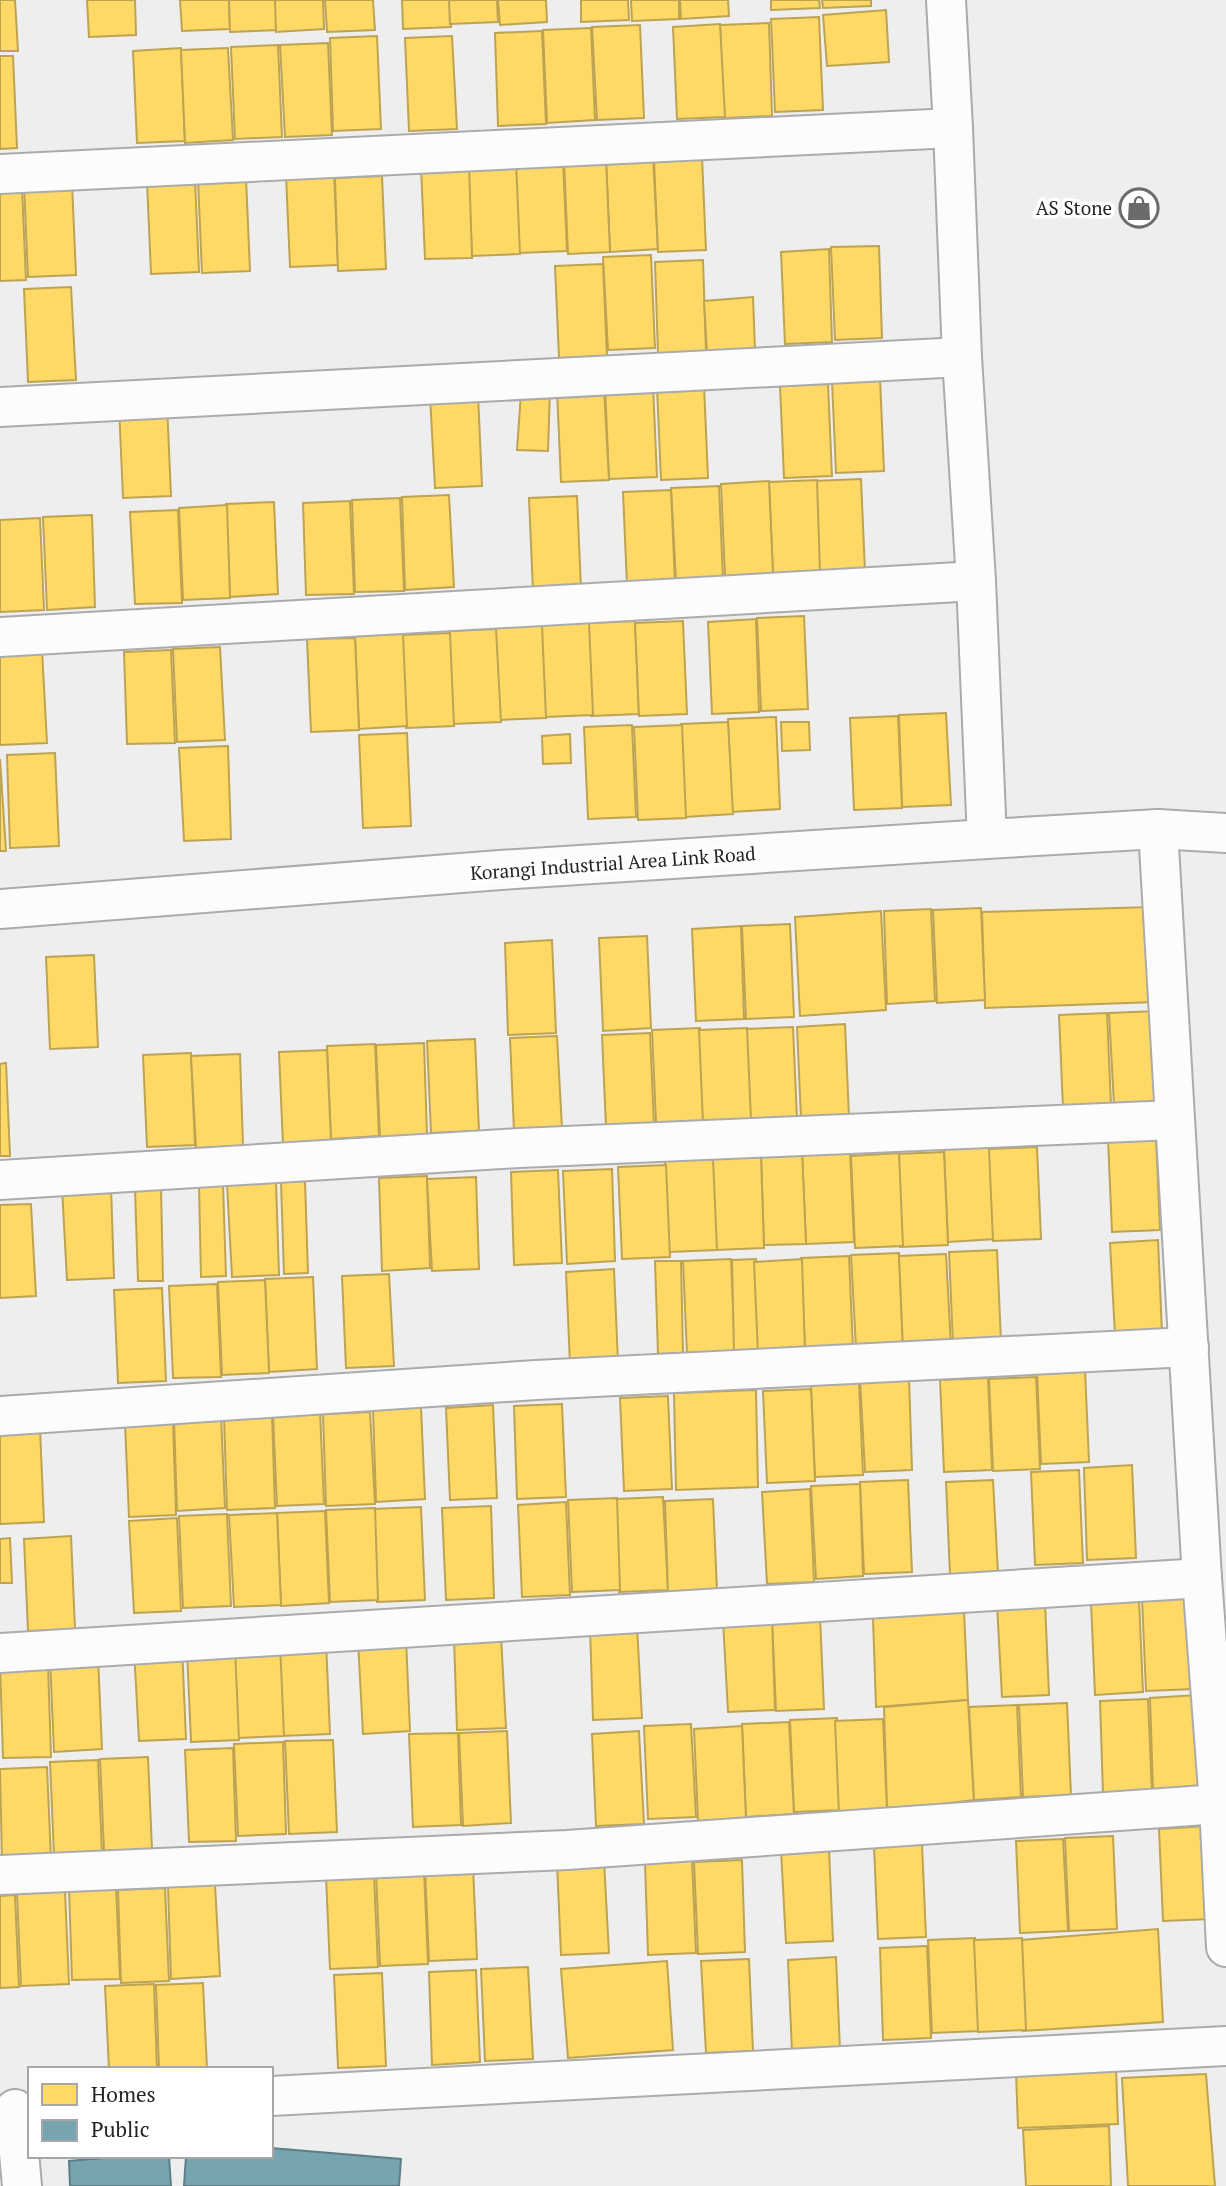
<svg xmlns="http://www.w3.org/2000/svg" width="1226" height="2186" viewBox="0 0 1226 2186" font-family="'PT Serif',serif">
	<rect width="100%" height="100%" fill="#eee"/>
	<!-- homes -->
	<g fill="#ffd966" stroke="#bda352" stroke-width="2">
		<path d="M0,0h15l3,51h-18z"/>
		<path d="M87,0h48l1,35 -47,2z"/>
		<path d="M180,0h49l1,29 -48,2z"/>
		<path d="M229,0h47l2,30 -48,2z"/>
		<path d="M275,0h48l1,29 -48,3z"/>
		<path d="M325,0h48l2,30 -48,2z"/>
		<path d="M402,0h48l1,27 -48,2z"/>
		<path d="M449,0h48l1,22 -48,2z"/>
		<path d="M498,0h48l1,22 -47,3z"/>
		<path d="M581,0h47l1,20 -48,2z"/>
		<path d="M631,0h48v19l-47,2z"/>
		<path d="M680,0h48l1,16 -48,3z"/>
		<path d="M771,0h48l1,8 -49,2z"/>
		<path d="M822,0h49v6l-48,2z"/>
		<path d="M886,10l3,52 -62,4 -4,-51z"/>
		<path d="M819,17l4,93 -48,2 -4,-93z"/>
		<path d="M769,23l3,93 -48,2 -4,-93z"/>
		<path d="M720,24l5,93 -48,2 -4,-92z"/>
		<path d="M640,25l4,93 -47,2 -5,-93z"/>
		<path d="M591,28l4,92 -48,3 -4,-93z"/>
		<path d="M542,31l4,93 -48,2 -3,-93z"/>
		<path d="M377,36l4,93 -48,2 -3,-93z"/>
		<path d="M452,36l5,93 -48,2 -4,-93z"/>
		<path d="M328,43l4,92 -47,2 -5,-92z"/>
		<path d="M278,45l4,92 -47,2 -4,-92z"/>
		<path d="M181,48l4,93 -48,2 -4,-92z"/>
		<path d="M228,48l5,92 -48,3 -4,-93z"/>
		<path d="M0,56h13l4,92 -17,1z"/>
		<path d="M653,157l5,92 -48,3 -4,-93z"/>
		<path d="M702,157l4,93 -48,2 -4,-92z"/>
		<path d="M563,159l4,92 -48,2 -4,-92z"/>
		<path d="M606,159l4,93 -42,2 -4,-93z"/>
		<path d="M516,161l4,93 -48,2 -4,-93z"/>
		<path d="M469,165l3,93 -47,1 -4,-92z"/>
		<path d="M334,172l4,93 -48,2 -4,-92z"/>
		<path d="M382,176l4,93 -48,2 -3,-93z"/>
		<path d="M246,178l4,93 -48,2 -4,-93z"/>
		<path d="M195,179l4,93 -48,2 -4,-93z"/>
		<path d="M72,183l4,92 -48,2 -4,-92z"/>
		<path d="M22,187l4,93 -26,1v-93z"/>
		<path d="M879,246l3,92 -47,2 -4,-93z"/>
		<path d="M829,249l3,93 -47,2 -4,-92z"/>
		<path d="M651,255l4,93 -47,2 -5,-93z"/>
		<path d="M703,260l3,92 -48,2 -3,-92z"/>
		<path d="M603,264l4,92 -48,2 -4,-92z"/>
		<path d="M71,287l5,93 -48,2 -4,-93z"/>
		<path d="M753,297l2,52 -48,3 -3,-51z"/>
		<path d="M880,378l4,93 -48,2 -4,-92z"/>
		<path d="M828,384l4,92 -48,2 -4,-92z"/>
		<path d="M653,385l4,92 -48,2 -4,-92z"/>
		<path d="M704,385l4,93 -47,2 -4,-92z"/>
		<path d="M604,388l5,92 -48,2 -4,-92z"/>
		<path d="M550,390l-2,61 -31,-1 4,-57z"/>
		<path d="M478,393l4,93 -47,2 -5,-92z"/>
		<path d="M167,404l4,92 -48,2 -4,-92z"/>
		<path d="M861,479l4,92 -48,2 -4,-92z"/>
		<path d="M817,480l3,93 -47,2 -4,-93z"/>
		<path d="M769,481l4,93 -48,2 -4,-92z"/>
		<path d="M719,486l4,92 -47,2 -5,-92z"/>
		<path d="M671,490l4,93 -48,2 -4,-93z"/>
		<path d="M449,495l5,92 -49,3 -3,-93z"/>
		<path d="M577,496l4,93 -48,2 -4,-93z"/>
		<path d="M400,498l4,93 -49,1 -3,-92z"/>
		<path d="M350,501l4,93 -48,1 -3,-92z"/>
		<path d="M274,502l4,92 -48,3 -4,-93z"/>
		<path d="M227,505l3,93 -47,2 -4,-92z"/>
		<path d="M178,510l4,93 -47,1 -5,-92z"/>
		<path d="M92,515l3,92 -48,3 -4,-93z"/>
		<path d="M40,518l4,92 -44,2v-92z"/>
		<path d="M804,616l4,93 -47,2 -4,-93z"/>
		<path d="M756,619l3,93 -47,2 -4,-92z"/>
		<path d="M635,621l4,93 -48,2 -4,-93z"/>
		<path d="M683,621l4,93 -48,2 -4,-93z"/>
		<path d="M589,622l4,93 -48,2 -4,-93z"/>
		<path d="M542,625l4,93 -48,2 -4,-92z"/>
		<path d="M496,629l5,93 -49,2 -3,-93z"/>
		<path d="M450,633l4,93 -48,2 -4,-93z"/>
		<path d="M403,634l4,92 -48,3 -4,-93z"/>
		<path d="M355,638l4,92 -48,2 -4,-93z"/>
		<path d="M220,647l5,93 -48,2 -4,-93z"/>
		<path d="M42,650l5,93 -47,2v-92z"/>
		<path d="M171,650l4,93 -48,1 -3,-92z"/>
		<path d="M946,713l5,92 -49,2 -3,-92z"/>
		<path d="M898,716l4,92 -48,2 -4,-92z"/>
		<path d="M776,717l4,92 -48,3 -4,-93z"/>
		<path d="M728,722l5,92 -48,3 -4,-93z"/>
		<path d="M781,722h28l1,28 -28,1z"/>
		<path d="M632,725l4,92 -48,2 -4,-92z"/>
		<path d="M682,725l4,93 -48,2 -4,-93z"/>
		<path d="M407,733l4,93 -48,2 -4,-93z"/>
		<path d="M570,734l1,29 -28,1 -1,-28z"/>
		<path d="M228,746l3,93 -47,2 -5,-93z"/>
		<path d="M55,753l4,93 -49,2 -3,-93z"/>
		<path d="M0,759l6,92h-6z"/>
		<path d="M1151,907l3,95 -169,6 -3,-96z"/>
		<path d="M981,908l4,92 -48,3 -4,-93z"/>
		<path d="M931,909l4,92 -48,3 -3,-93z"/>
		<path d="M881,911l5,99 -86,6 -5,-99z"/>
		<path d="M790,924l4,93 -48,2 -4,-93z"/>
		<path d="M741,926l3,93 -48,2 -4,-92z"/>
		<path d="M647,936l4,92 -48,3 -4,-93z"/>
		<path d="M552,940l4,93 -48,2 -3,-92z"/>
		<path d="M94,955l4,92 -48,2 -4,-92z"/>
		<path d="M1158,1011l3,92 -47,2 -5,-92z"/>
		<path d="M1107,1013l4,92 -48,3 -4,-93z"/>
		<path d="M845,1024l4,93 -48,2 -4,-92z"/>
		<path d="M793,1027l4,92 -48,2 -4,-92z"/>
		<path d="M700,1028l4,93 -48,2 -4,-93z"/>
		<path d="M747,1028l4,92 -48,3 -4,-93z"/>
		<path d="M650,1033l4,92 -48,2 -4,-92z"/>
		<path d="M557,1036l5,92 -48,3 -4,-93z"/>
		<path d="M475,1039l4,92 -48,2 -4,-92z"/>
		<path d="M424,1043l3,92 -47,2 -4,-92z"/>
		<path d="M375,1044l4,92 -48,3 -4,-93z"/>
		<path d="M327,1050l4,92 -48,3 -4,-93z"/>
		<path d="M191,1053l4,92 -48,2 -4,-92z"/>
		<path d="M240,1054l3,92 -47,2 -5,-92z"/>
		<path d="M6,1063l4,93h-10v-92z"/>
		<path d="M1156,1137l4,93 -48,2 -4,-93z"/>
		<path d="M992,1147l4,92 -48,3 -4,-93z"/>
		<path d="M1037,1147l4,92 -48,2 -4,-92z"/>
		<path d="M850,1149l4,93 -48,2 -4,-92z"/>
		<path d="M802,1151l4,93 -42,1 -3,-89z"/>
		<path d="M944,1152l4,93 -48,2 -4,-93z"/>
		<path d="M899,1153l4,93 -48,2 -4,-92z"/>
		<path d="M761,1156l3,92 -48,2 -4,-92z"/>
		<path d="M713,1158l4,92 -48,2 -4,-92z"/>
		<path d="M666,1165l4,92 -48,2 -4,-92z"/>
		<path d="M612,1169l3,92 -48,3 -4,-93z"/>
		<path d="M558,1170l4,93 -48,2 -3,-93z"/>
		<path d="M427,1176l3,92 -48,3 -3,-93z"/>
		<path d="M476,1177l3,92 -47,2 -5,-92z"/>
		<path d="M305,1181l3,92 -24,1 -3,-92z"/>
		<path d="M276,1182l3,93 -47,2 -5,-93z"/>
		<path d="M223,1184l3,92 -25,1 -2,-92z"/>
		<path d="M111,1186l3,92 -47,2 -5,-92z"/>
		<path d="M161,1188l2,93h-25l-3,-92z"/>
		<path d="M31,1204l5,92 -36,2v-93z"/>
		<path d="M1158,1240l4,93 -47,2 -5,-92z"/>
		<path d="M997,1250l4,92 -48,2 -4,-92z"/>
		<path d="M899,1253l4,92 -47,3 -5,-93z"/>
		<path d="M946,1254l5,92 -48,3 -4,-93z"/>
		<path d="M849,1256l4,93 -48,2 -4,-93z"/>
		<path d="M731,1259l4,92 -48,3 -4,-93z"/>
		<path d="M756,1259l4,93h-26l-2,-92z"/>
		<path d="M802,1259l3,93 -47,2 -4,-92z"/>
		<path d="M655,1261h26l2,92 -25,1z"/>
		<path d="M614,1269l4,93 -48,2 -4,-92z"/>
		<path d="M389,1274l5,92 -48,2 -4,-92z"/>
		<path d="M313,1277l4,92 -48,3 -4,-93z"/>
		<path d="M265,1280l4,93 -47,2 -4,-93z"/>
		<path d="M217,1284l4,93 -48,1 -4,-92z"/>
		<path d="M162,1288l4,93 -48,2 -4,-93z"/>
		<path d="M1085,1369l4,93 -48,2 -4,-93z"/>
		<path d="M909,1377l3,93 -47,2 -5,-93z"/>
		<path d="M1036,1377l4,92 -47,2 -4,-92z"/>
		<path d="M988,1378l4,92 -48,2 -4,-92z"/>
		<path d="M859,1382l4,93 -48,2 -4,-92z"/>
		<path d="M811,1389l4,92 -48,2 -4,-92z"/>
		<path d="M756,1390l2,97 -82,3 -2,-97z"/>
		<path d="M668,1396l4,93 -48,2 -4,-93z"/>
		<path d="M562,1404l4,93 -49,2 -3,-93z"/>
		<path d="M493,1405l4,93 -47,2 -4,-92z"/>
		<path d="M421,1407l4,92 -49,3 -3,-93z"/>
		<path d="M320,1411l4,93 -47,2 -4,-92z"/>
		<path d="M370,1412l5,92 -49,2 -3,-92z"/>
		<path d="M272,1415l3,93 -48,2 -3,-92z"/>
		<path d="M221,1416l4,92 -48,3 -3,-93z"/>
		<path d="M173,1422l3,93 -47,2 -4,-93z"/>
		<path d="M40,1429l4,93 -44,2v-93z"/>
		<path d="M1132,1465l4,93 -49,2 -3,-92z"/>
		<path d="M1079,1470l4,93 -48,2 -4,-93z"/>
		<path d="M908,1480l4,92 -48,2 -4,-92z"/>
		<path d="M993,1480l5,93 -48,2 -4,-93z"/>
		<path d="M860,1484l3,92 -47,3 -5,-93z"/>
		<path d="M810,1489l4,93 -47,2 -5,-92z"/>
		<path d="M663,1497l5,93 -49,2 -3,-93z"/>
		<path d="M617,1498l3,92 -48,2 -4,-92z"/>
		<path d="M713,1499l4,92 -49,3 -3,-93z"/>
		<path d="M566,1502l4,93 -48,2 -4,-92z"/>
		<path d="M491,1506l3,92 -48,2 -4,-92z"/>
		<path d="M421,1507l4,93 -48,2 -4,-93z"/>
		<path d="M375,1508l3,92 -48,2 -4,-92z"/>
		<path d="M325,1511l4,92 -48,3 -4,-93z"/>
		<path d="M277,1513l4,92 -47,2 -5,-92z"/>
		<path d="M227,1514l4,92 -48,2 -4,-92z"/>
		<path d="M177,1518l4,93 -47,2 -5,-92z"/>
		<path d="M71,1536l4,93 -47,2 -4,-92z"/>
		<path d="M10,1538l2,45h-12v-44z"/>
		<path d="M1190,1596l4,93 -48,2 -4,-93z"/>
		<path d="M1139,1600l4,92 -48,3 -4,-93z"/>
		<path d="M1045,1602l4,93 -47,2 -5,-93z"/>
		<path d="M964,1611l4,89 -92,7 -3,-89z"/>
		<path d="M820,1616l4,93 -48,2 -4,-93z"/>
		<path d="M772,1618l3,92 -47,2 -5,-92z"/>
		<path d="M637,1626l5,92 -49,2 -3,-92z"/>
		<path d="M501,1636l5,92 -49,2 -3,-92z"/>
		<path d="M406,1639l4,92 -47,3 -5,-93z"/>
		<path d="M326,1641l4,93 -49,2 -3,-93z"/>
		<path d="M280,1643l4,93 -48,2 -4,-92z"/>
		<path d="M182,1646l4,93 -47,2 -5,-92z"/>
		<path d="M235,1648l4,92 -48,2 -4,-92z"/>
		<path d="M98,1657l4,92 -48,3 -4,-93z"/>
		<path d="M48,1664l3,93 -48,1 -3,-92z"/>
		<path d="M1198,1695l4,93 -49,2 -3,-92z"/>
		<path d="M1148,1699l4,93 -49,2 -3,-93z"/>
		<path d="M968,1700l6,100 -87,11 -3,-104z"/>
		<path d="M1067,1703l4,92 -48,2 -4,-92z"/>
		<path d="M1017,1705l4,92 -47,3 -5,-93z"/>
		<path d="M837,1718l5,92 -48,2 -4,-92z"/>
		<path d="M883,1719l4,92 -48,3 -4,-93z"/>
		<path d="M789,1722l5,92 -48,3 -4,-93z"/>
		<path d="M691,1724l5,93 -48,2 -4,-93z"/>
		<path d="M742,1726l4,93 -48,2 -4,-92z"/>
		<path d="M507,1731l4,92 -48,3 -4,-93z"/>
		<path d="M639,1731l5,93 -48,2 -4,-92z"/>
		<path d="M458,1733l3,92 -48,2 -4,-93z"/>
		<path d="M333,1740l4,92 -48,2 -4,-93z"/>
		<path d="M283,1742l3,92 -48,2 -4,-92z"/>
		<path d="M233,1748l3,93 -47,1 -4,-92z"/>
		<path d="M148,1757l4,92 -48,2 -4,-92z"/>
		<path d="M98,1760l4,93 -48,2 -4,-93z"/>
		<path d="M47,1767l4,92 -49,2 -2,-92z"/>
		<path d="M1207,1826l4,93 -48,2 -4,-92z"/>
		<path d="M1113,1836l4,93 -48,2 -4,-93z"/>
		<path d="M1063,1839l5,92 -48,2 -4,-92z"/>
		<path d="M922,1844l4,93 -48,2 -4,-93z"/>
		<path d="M829,1849l4,92 -47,2 -5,-92z"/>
		<path d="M692,1860l4,93 -48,2 -3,-92z"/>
		<path d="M742,1860l3,92 -47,2 -4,-92z"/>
		<path d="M604,1861l5,92 -48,2 -4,-92z"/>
		<path d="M473,1866l4,93 -48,2 -4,-92z"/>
		<path d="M424,1871l4,93 -48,2 -4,-93z"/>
		<path d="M374,1874l4,93 -48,2 -4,-93z"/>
		<path d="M215,1884l5,92 -49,3 -3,-93z"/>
		<path d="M116,1886l4,93 -48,1 -3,-92z"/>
		<path d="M165,1888l4,93 -48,2 -3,-93z"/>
		<path d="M65,1891l4,93 -48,2 -4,-93z"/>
		<path d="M15,1895l4,92 -19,1v-92z"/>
		<path d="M1158,1929l5,93 -140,9 -2,-91z"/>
		<path d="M975,1938l4,93 -47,2 -4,-93z"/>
		<path d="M1022,1938l4,92 -48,2 -4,-92z"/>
		<path d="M927,1946l4,92 -48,2 -3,-92z"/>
		<path d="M836,1957l4,93 -48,2 -4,-92z"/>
		<path d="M749,1959l4,92 -47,2 -5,-92z"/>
		<path d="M667,1961l6,89 -105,8 -7,-89z"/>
		<path d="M528,1967l5,92 -48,2 -4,-92z"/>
		<path d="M476,1970l4,92 -48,3 -3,-93z"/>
		<path d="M382,1973l4,93 -48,2 -4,-93z"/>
		<path d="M203,1983l4,86h-48l-3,-84z"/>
		<path d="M154,1984l3,85h-48l-4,-83z"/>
		<path d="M1116,2068l2,56 -100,4 -2,-57z"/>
		<path d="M1206,2074l9,112h-87l-6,-108z"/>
		<path d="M1109,2126l2,60h-85l-3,-56z"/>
	</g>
	<!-- public -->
	<g fill="#76a5af" stroke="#5d7e86" stroke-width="2">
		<path d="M271,2148l130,11 -2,27h-215l2,-30h85z"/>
		<path d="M127,2156h42l2,30h-101l-1,-25z"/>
	</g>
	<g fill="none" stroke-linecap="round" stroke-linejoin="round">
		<!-- minor casing -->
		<g stroke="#ababac" stroke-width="42">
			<g id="minor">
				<path d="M946,0l7,128 9,229 14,224 11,258"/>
				<path d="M0,174l953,-46"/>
				<path d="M0,407l962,-50"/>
				<path d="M0,637l976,-56"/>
				<path d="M1158,829l44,749 17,226 7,143"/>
				<path d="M0,909l500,-39 487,-31 171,-10 68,4"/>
				<path d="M0,1180l519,-32 655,-28"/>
				<path d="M0,1416l536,-36 653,-33"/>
				<path d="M0,1653l1202,-75"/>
				<path d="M0,1875l567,-25 652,-46"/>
				<path d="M271,2096l955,-50"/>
				<path d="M15,2109l7,77"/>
			</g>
		</g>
		<!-- minor -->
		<use href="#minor" stroke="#fcfcfc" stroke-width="38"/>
	</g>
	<!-- icons -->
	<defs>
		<g id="shop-ring" transform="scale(2.0125)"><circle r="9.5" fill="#fff" stroke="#6b6b6b" stroke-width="1.5"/><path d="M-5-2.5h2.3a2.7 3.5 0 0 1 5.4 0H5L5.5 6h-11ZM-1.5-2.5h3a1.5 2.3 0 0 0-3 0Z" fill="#6b6b6b"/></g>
	</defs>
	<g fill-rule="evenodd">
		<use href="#shop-ring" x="1139" y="208"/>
	</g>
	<g text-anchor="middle" stroke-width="7" stroke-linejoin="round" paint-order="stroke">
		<!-- poi labels -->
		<g font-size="19" fill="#242425" stroke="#fff" text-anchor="end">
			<text x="1112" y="215">AS Stone</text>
		</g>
		<!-- street labels -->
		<g font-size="19" fill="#242425" stroke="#fff">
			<text transform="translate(613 863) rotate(-4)" y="7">Korangi Industrial Area Link Road</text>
		</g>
	</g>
	<!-- legend -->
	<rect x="28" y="2067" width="245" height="91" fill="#ffffff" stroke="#a7a7a8" stroke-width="2"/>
	<rect x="42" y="2084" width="35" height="21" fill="#ffd966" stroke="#a7a7a8" stroke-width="2"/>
	<text x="91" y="2102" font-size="21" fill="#242425">Homes</text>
	<rect x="42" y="2120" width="35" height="21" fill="#76a5af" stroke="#a7a7a8" stroke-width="2"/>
	<text x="91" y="2137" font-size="21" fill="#242425">Public</text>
</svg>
